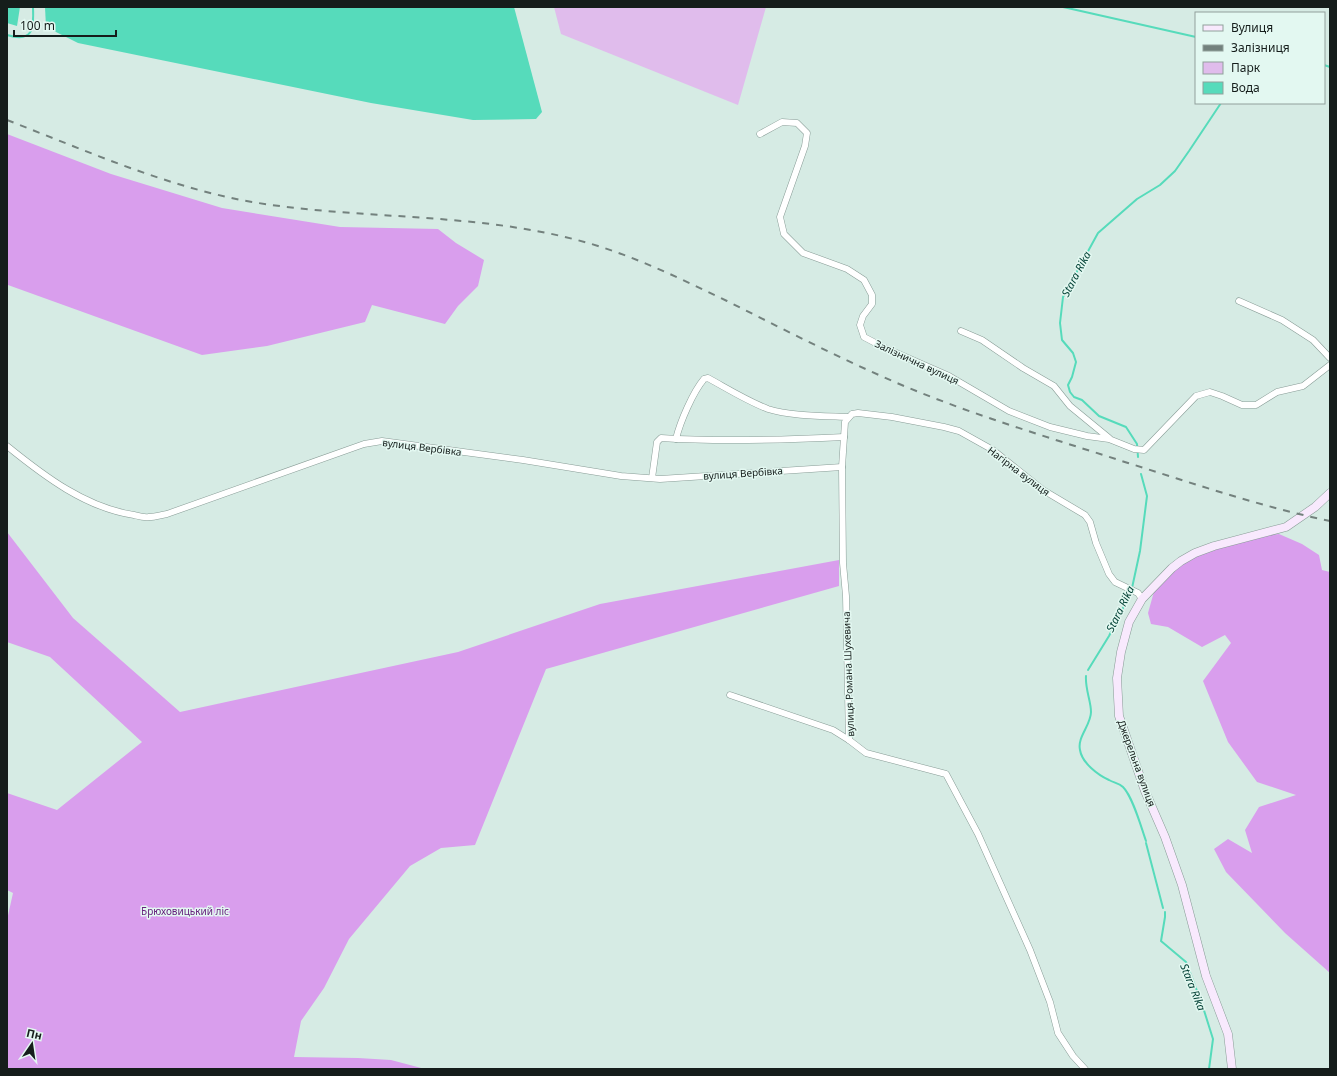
<svg xmlns="http://www.w3.org/2000/svg" width="1337" height="1076" viewBox="0 0 1337 1076" font-family="'Noto Sans',sans-serif">
	<rect width="100%" height="100%" fill="#d6ebe4"/>
	<!-- green -->
	<path fill="#e0bcec" d="M554,7h212l-28,98 -177,-71z"/>
	<!-- forest -->
	<g fill="#d99eed">
		<path d="M7,134l104,40 111,34 118,19 98,2 18,14 28,17 -6,26 -20,20 -13,18 -73,-19 -7,17 -98,24 -65,9 -194,-70 -1,-3z"/>
		<path d="M7,532l66,86 107,94 278,-60 142,-48 239,-44v26l-293,83 -71,176 -34,3 -31,18 -61,73 -25,49 -23,33 -7,36 64,1 33,2 34,9h-418v-149l6,-27 -6,-3v-97l50,17 85,-68 -92,-85 -43,-15z"/>
		<path d="M1279,534l23,10 17,11 3,15 8,2v401l-45,-40 -59,-61 -12,-23 14,-10 24,14 -7,-23 14,-23 37,-12 -39,-13 -29,-40 -25,-61 28,-38 -6,-8 -23,12 -34,-20 -17,-3 -3,-11 7,-25 31,-30 68,-21z"/>
	</g>
	<!-- water -->
	<g fill="#56dbbb">
		<path d="M7,7h13l-3,19 -10,-3z"/>
		<path d="M45,7h469l28,105 -6,7 -63,1 -102,-17 -293,-60 -32,-16z"/>
	</g>
	<g fill="none" stroke-linecap="round" stroke-linejoin="round">
		<!-- stream -->
		<g stroke="#56dbbb" stroke-width="2">
			<path d="M1063,7l133,30"/>
			<path d="M7,35c26,8 27,-6 26,-28"/>
			<path d="M1324,65l6,2"/>
			<path d="M1138,457l-1,-13 -11,-17 -27,-11 -17,-16 -8,-3 -4,-5 -2,-7 4,-8 4,-15 -3,-9 -11,-13 -2,-17 3,-26 35,-64 39,-34 23,-14 15,-14 14,-20 32,-48"/>
			<path d="M1132,588l8,-37 7,-55 -6,-22"/>
			<path d="M1088,670l21,-34 22,-44"/>
			<path d="M1086,676c-1,13 5,25 5,36 0,13 -14,25 -11,38 2,13 18,25 29,30 5,3 10,3 14,7 10,10 18,40 23,54"/>
			<path d="M1146,843l17,65"/>
			<path d="M1165,912v5l-4,24 25,21 16,42 11,35 -4,30"/>
		</g>
		<!-- street casing -->
		<g stroke="#889c96" stroke-width="7">
			<g id="street">
				<path d="M760,134l22,-12 15,1 10,10 -2,13 -25,71 4,17 19,19 44,16 17,11 8,15v9l-9,12 -3,9 4,12 21,11 64,28 60,35 41,16 37,9 22,3 25,10 10,1 52,-54 14,-4 12,4 20,9h14l21,-13 26,-6 27,-21"/>
				<path d="M1239,301l43,19 31,20 17,18"/>
				<path d="M961,331l21,9 41,28 31,18 16,20 39,32"/>
				<path d="M676,439c4,-17 17,-47 28,-60l4,-1c20,11 39,23 60,31 21,7 57,7 80,8"/>
				<path d="M7,446c37,30 79,62 127,69 4,1 10,3 15,2 6,0 12,-2 18,-3l197,-70 18,-3 141,19 98,16 39,3 182,-12"/>
				<path d="M652,478l5,-36 4,-4c61,4 122,2 183,-1"/>
				<path d="M730,695l103,35 16,10 17,13 80,21 32,60 52,116 20,52 8,31 15,23 12,13"/>
				<path d="M849,740l-3,-144 -3,-33 -1,-96 3,-45 7,-8 6,-1 34,4 52,10 15,4 34,19 50,40 42,25 5,7 6,21 13,31 6,8 23,11 4,6"/>
			</g>
		</g>
		<!-- secondary casing -->
		<g stroke="#889c96" stroke-width="9">
			<path id="secondary" d="M1232,1069l-4,-35 -22,-58 -24,-91 -17,-48 -20,-46 -26,-75 -2,-38 4,-26 8,-30 13,-23 30,-31 9,-7 14,-8 19,-7 72,-19 29,-20 15,-14"/>
		</g>
		<!-- street -->
		<use href="#street" stroke="#fff" stroke-width="6"/>
		<!-- secondary -->
		<use href="#secondary" stroke="#f8e9fd" stroke-width="8"/>
		<!-- rail -->
		<path stroke="#73817d" stroke-width="2" stroke-dasharray="7 7" stroke-linecap="butt" d="M7,120c80,31 160,67 245,82 115,19 234,9 346,44 45,14 87,35 129,55 56,28 112,57 170,82 75,32 154,55 231,80 67,21 134,44 202,58"/>
	</g>
	<g text-anchor="middle" stroke-width="3" stroke-linejoin="round" paint-order="stroke">
		<!-- street labels -->
		<g font-size="10" fill="#151d1b" stroke="#e3f8f1">
			<text transform="translate(917 362) rotate(25)" y="4">Залізнична вулиця</text>
			<text transform="translate(422 447) rotate(7)" y="4">вулиця Вербівка</text>
			<text transform="translate(1019 471) rotate(37)" y="4">Нагірна вулиця</text>
			<text transform="translate(743 473) rotate(-4)" y="4">вулиця Вербівка</text>
			<text transform="translate(848 674) rotate(-92)" y="4">вулиця Романа Шухевича</text>
			<text transform="translate(1137 763) rotate(70)" y="4">Джерельна вулиця</text>
		</g>
		<!-- park labels -->
		<g font-size="10" fill="#67217d" stroke="#e3f8f1">
			<text x="185" y="915">Брюховицький ліс</text>
		</g>
		<!-- water labels -->
		<g font-size="11" font-style="italic" fill="#003f33" stroke="#e3f8f1">
			<text transform="translate(1076 274) rotate(-62)" y="4">Stara Rika</text>
			<text transform="translate(1120 609) rotate(-64)" y="4">Stara Rika</text>
			<text transform="translate(1193 987) rotate(68)" y="4">Stara Rika</text>
		</g>
	</g>
	<!-- border -->
	<rect width="1337" height="1076" fill="none" stroke="#151d1b" stroke-width="16"/>
	<!-- legend -->
	<rect x="1195" y="12" width="130" height="92" fill="#e3f8f1" stroke="#91a09b"/>
	<rect x="1203" y="25" width="20" height="6" fill="#f8e9fd" stroke="#91a09b"/>
	<text x="1231" y="32" font-size="12" fill="#151d1b">Вулиця</text>
	<rect x="1203" y="45" width="20" height="6" fill="#73817d" stroke="#91a09b"/>
	<text x="1231" y="52" font-size="12" fill="#151d1b">Залізниця</text>
	<rect x="1203" y="62" width="20" height="12" fill="#e0bcec" stroke="#91a09b"/>
	<text x="1231" y="72" font-size="12" fill="#151d1b">Парк</text>
	<rect x="1203" y="82" width="20" height="12" fill="#56dbbb" stroke="#91a09b"/>
	<text x="1231" y="92" font-size="12" fill="#151d1b">Вода</text>
	<!-- north arrow -->
	<g transform="translate(32 1044) rotate(13)" stroke="#e3f8f1" stroke-width="3" paint-order="stroke">
	<path d="M0-3L7 15L0 10L-7 15Z" fill="#151d1b"/>
	<text y="-6" font-size="11" font-weight="bold" text-anchor="middle" fill="#151d1b">Пн</text>
	</g>
	<!-- scale -->
	<path d="M14 30v6h102v-6" fill="none" stroke="#151d1b" stroke-width="2"/>
	<text x="20" y="30" font-size="12" fill="#151d1b" stroke="#e3f8f1" stroke-width="3" paint-order="stroke">100 m</text>
</svg>
